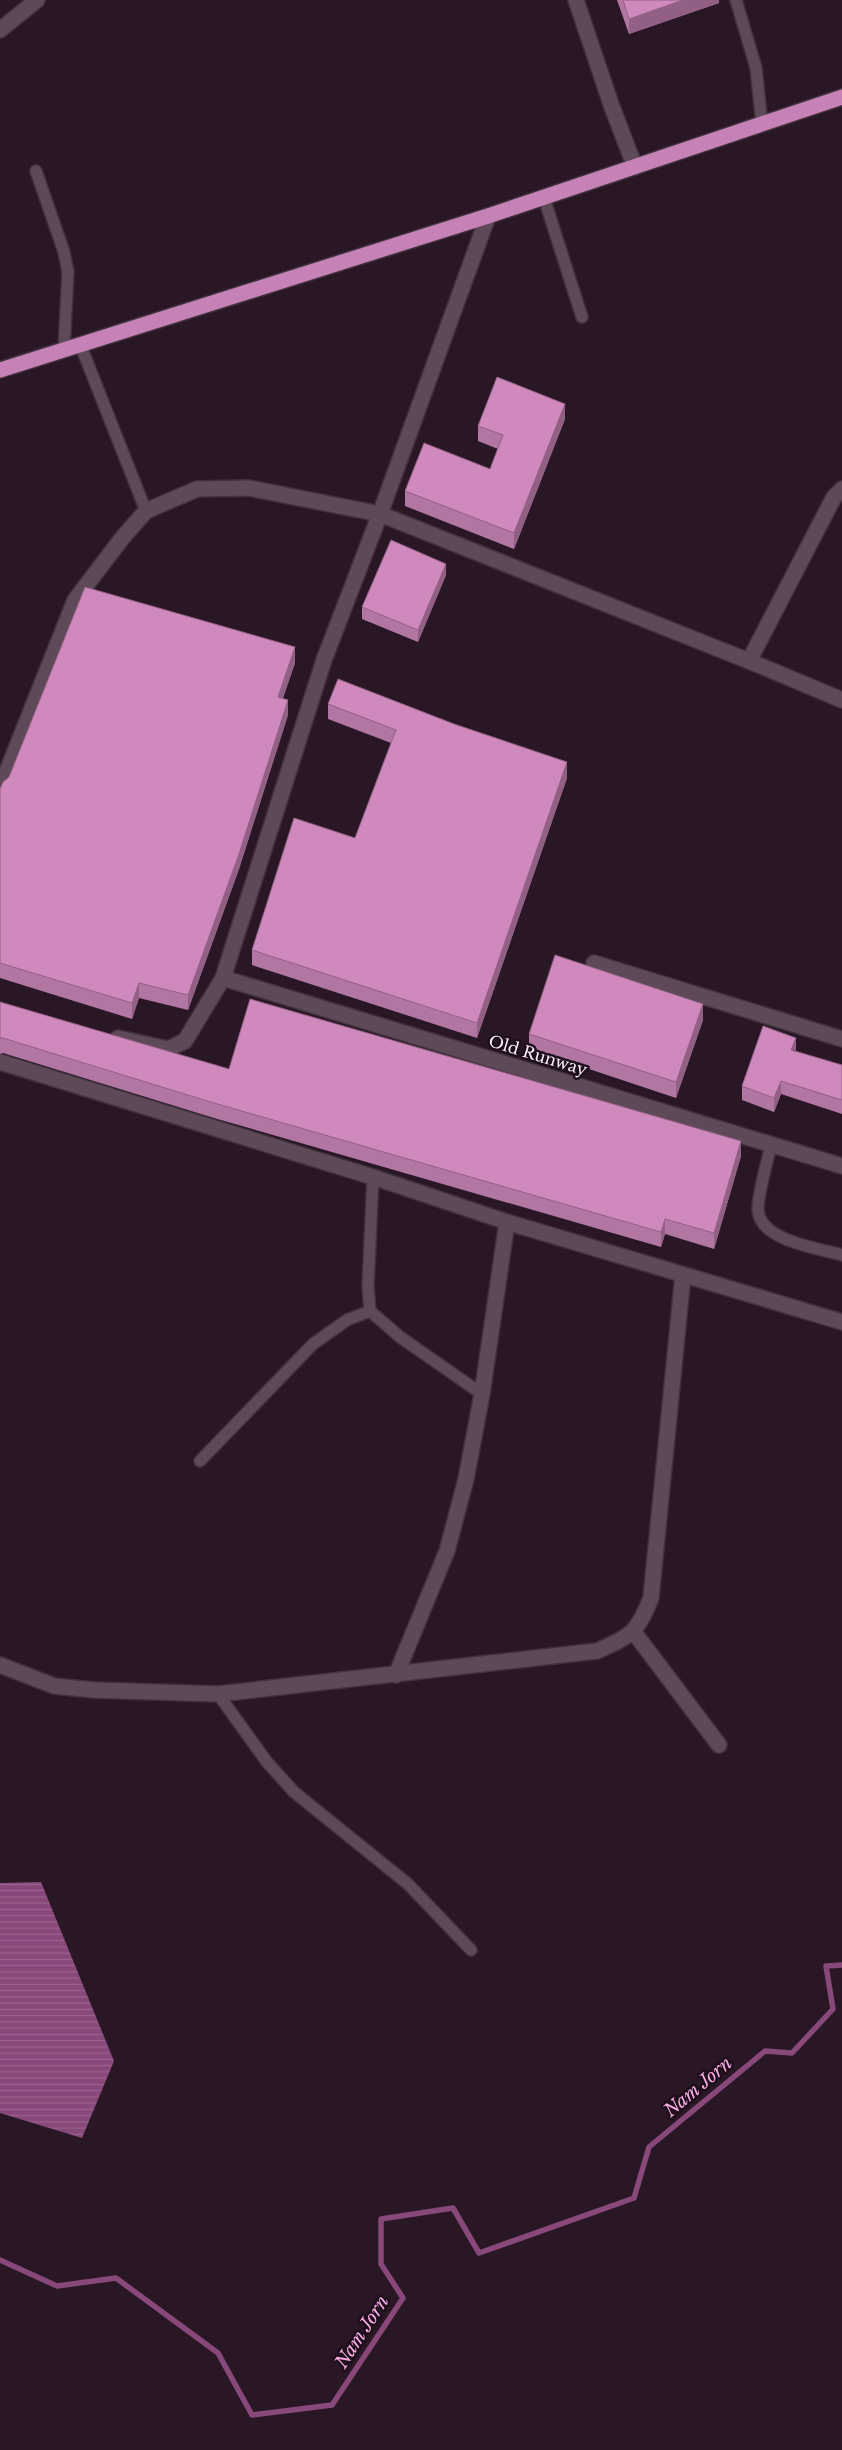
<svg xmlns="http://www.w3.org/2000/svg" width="842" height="2450" viewBox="0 0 842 2450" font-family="'Libre Baskerville',serif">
	<defs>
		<pattern id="water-rules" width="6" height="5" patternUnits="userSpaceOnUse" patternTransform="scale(1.25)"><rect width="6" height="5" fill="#88487a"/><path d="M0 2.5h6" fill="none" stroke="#9a638e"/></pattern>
	</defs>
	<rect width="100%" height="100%" fill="#291725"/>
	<!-- water -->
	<path fill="url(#water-rules)" d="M41,1882l73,179 -32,77 -82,-25v-230z"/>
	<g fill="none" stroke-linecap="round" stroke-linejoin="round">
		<!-- stream -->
		<path stroke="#88487a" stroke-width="5.5" d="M0,2260l57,26 59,-8 102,75 34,62 80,-10 71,-107 -22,-34v-45l72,-11 26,45 155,-55 15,-51 116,-96 27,2 41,-44 -7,-43 16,-1"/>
		<!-- service casing -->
		<g stroke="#40323d" stroke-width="14">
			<g id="service">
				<path d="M736,0l20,68 6,56"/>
				<path d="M36,171l28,81 4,20 -4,77"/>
				<path d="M544,198l38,119"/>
				<path d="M80,344l66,167"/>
				<path d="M771,1145c-3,14 -14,52 -13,65 2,31 60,38 84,45"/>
				<path d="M373,1177l-5,109 2,25 30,26 82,57"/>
				<path d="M200,1461l113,-117 34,-24 23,-9"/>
				<path d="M218,1694l49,68 27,30 114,92 63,66"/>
			</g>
		</g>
		<!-- minor casing -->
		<g stroke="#40323d" stroke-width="18">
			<g id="minor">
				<path d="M576,0l36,107 23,60"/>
				<path d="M0,30l37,-30"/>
				<path d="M749,661l85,-164 8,-8"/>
				<path d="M0,789l75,-189 48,-63 23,-26 51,-22 52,-1 131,26 369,147 93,39"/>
				<path d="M594,963l248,76"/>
				<path d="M223,978l619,188"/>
				<path d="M118,1038l50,11 17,-8 38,-63 101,-318 56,-146 108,-298"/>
				<path d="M0,1062l373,115 134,45 335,100"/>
				<path d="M633,1631l86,114"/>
				<path d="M0,1665l54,21 40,4 124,4 379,-43c33,-15 40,-17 54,-53l32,-323"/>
				<path d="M396,1675l51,-124 19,-72 16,-85 25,-172"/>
			</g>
		</g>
		<!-- trunk casing -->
		<g stroke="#40323d" stroke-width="18">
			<path id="trunk" d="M0,370l488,-154 354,-119"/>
		</g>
		<!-- service -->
		<use href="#service" stroke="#5e4958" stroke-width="11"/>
		<!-- minor -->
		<use href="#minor" stroke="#5e4958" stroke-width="15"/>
		<!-- trunk -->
		<use href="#trunk" stroke="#c681b6" stroke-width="15"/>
	</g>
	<!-- wall -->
	<g fill="#b276a3">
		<path d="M617,0h102v3l-90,31z"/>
		<path d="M565,419l-51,130 -109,-43v-15l85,-22 8,-20 -20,-8v-15z"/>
		<path d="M446,575l-28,67 -56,-23v-12z"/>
		<path d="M295,663l-12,35 5,17 -49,154 -51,141 -49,-12 -7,21 -132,-41v-189z"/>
		<path d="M328,704l239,74 -90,260 -225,-73v-15l103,-112 36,-95 -63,-24z"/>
		<path d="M0,1002l229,67 512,87 -27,93 -49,-15 -4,13 -447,-129 -211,-65 -3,1z"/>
		<path d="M703,1020l-27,78 -147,-49v-15z"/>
		<path d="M796,1051l46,14v49l-61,-20 -7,18 -32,-12v-14z"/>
	</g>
	<!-- shaded-wall -->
	<g fill="#916084">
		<path d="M683,0h36v3l-90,31v-15z"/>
		<path d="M565,404v15l-51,130v-16z"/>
		<path d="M446,564v11l-28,67v-12z"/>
		<path d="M295,647v16l-17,49v-15z"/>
		<path d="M288,700v15l-49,154 -51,141v-15z"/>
		<path d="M567,762v16l-90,260v-15z"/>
		<path d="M139,983v15l-7,21v-16z"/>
		<path d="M703,1004v16l-27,78v-16z"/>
		<path d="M796,1038v13l-5,-1z"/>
		<path d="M781,1081v13l-7,18v-14z"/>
		<path d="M741,1141v15l-27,93v-16z"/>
		<path d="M665,1219v15l-4,13v-15z"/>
	</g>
	<!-- building -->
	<g fill="#cf89bd" stroke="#916084">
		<path d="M623,0h60l-54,19z"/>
		<path d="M497,377l68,27 -51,129 -109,-42 19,-48 66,26 13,-34 -25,-9z"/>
		<path d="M391,540l55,24 -28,66 -56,-23z"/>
		<path d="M85,587l210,60 -17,50 10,3 -49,154 -51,141 -49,-12 -7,20 -132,-40v-174l3,-7 6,-5z"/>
		<path d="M338,679l116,45 113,38 -90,261 -225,-73 42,-132 61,20 41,-108 -68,-26z"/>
		<path d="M555,955l148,49 -27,78 -147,-48z"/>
		<path d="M250,999l491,142 -27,92 -49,-14 -4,13 -447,-129 -211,-65h-3v-36l229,67z"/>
		<path d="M763,1026l33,12 -5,12 51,15v35l-61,-19 -7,17 -32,-12z"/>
	</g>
	<g text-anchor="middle" stroke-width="5" stroke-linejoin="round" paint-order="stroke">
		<!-- street labels -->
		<g font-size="16" fill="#fdeff9" stroke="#1f0e1b">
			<text transform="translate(538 1055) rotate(17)" y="6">Old Runway</text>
		</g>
		<!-- water labels -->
		<g font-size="18" font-style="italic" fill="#f7ade4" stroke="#1f0e1b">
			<text transform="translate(698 2087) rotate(-40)" y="6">Nam Jorn</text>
			<text transform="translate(362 2332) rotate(-57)" y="6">Nam Jorn</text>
		</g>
	</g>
</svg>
